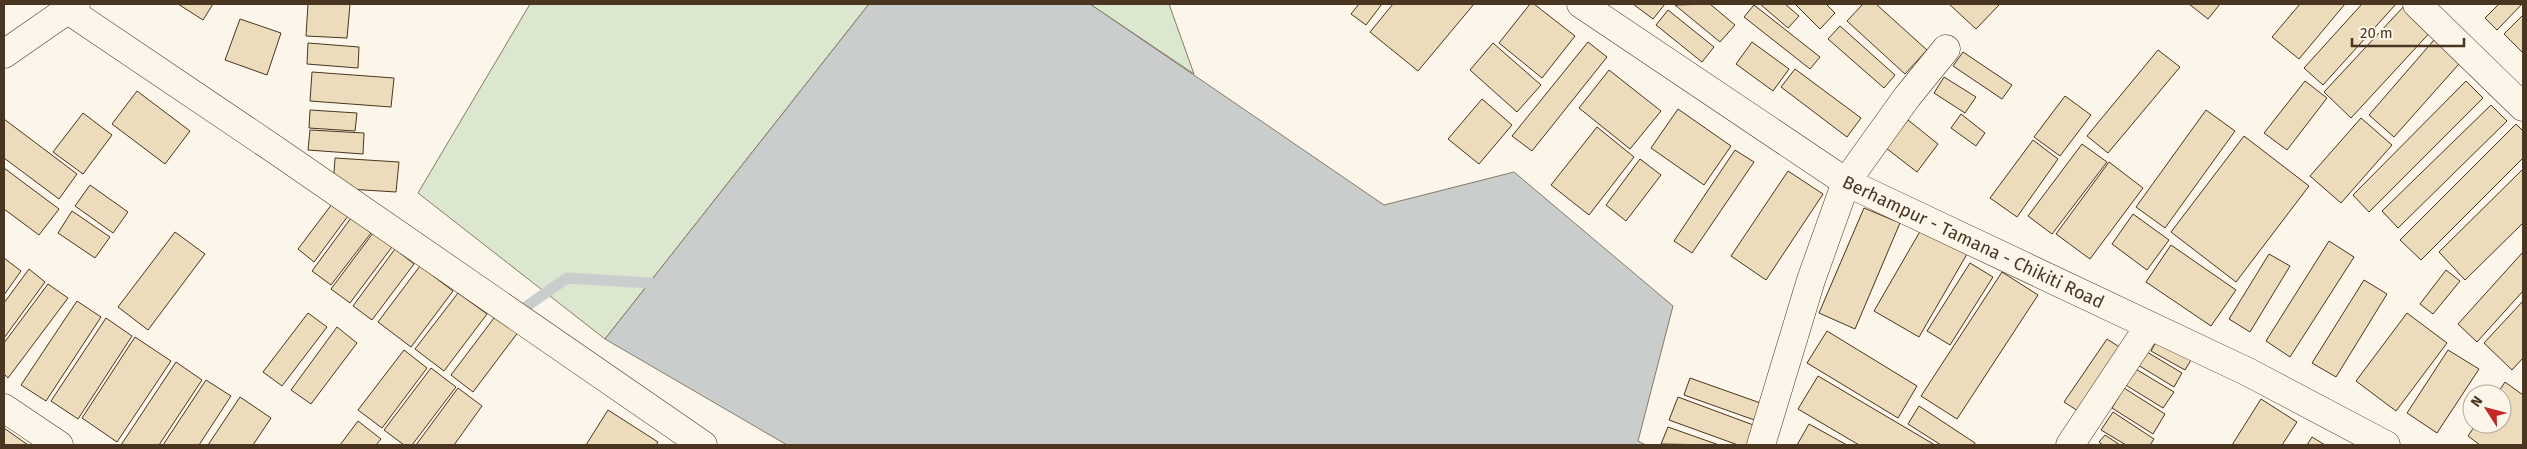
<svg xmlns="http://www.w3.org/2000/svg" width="2527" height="449" viewBox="0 0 2527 449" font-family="'Fira Sans',sans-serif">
	<rect width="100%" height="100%" fill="#fbf6e9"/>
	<!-- green -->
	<g fill="#dce7d0" stroke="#887966">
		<path d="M530,4h339l-264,335 -187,-146z"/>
		<path d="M1090,4h79l25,70z"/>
	</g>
	<!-- water -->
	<path fill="#c9cecd" stroke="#887966" d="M869,4h221l294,201 130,-33 159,134 -35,135 8,4h-859l-182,-106z"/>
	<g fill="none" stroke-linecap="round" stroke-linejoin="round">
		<!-- stream -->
		<path stroke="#c9cecd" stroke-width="11" d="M517,313l50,-35 83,5 12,6"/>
	</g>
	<!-- building -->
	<g fill="#ecdcbc" stroke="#4a3520">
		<path d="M178,4h35l-10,16z"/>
		<path d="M308,4h42l-3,34 -41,-2z"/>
		<path d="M1359,4h23l-16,21 -15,-11z"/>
		<path d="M1393,4h81l-56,67 -48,-39z"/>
		<path d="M1530,4h4l41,32 -33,42 -43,-35z"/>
		<path d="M1633,4h32l-12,15z"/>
		<path d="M1710,4l25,21 -15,17 -45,-37z"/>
		<path d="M1760,4h25l14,12 -11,12z"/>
		<path d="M1795,4h31l9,9 -15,16z"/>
		<path d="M1863,4h13l51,46 -22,24 -58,-53z"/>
		<path d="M1949,4h51l-24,25z"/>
		<path d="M2189,4h31l-12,15z"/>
		<path d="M2300,4h45l-46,55 -27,-22z"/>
		<path d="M2362,4h34l-73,81 -19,-17z"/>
		<path d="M2406,4l29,23 -84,91 -27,-26z"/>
		<path d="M2499,4h23l-25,26 -12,-12z"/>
		<path d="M1754,5l66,52 -10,12 -66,-52z"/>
		<path d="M1668,10l46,37 -12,15 -46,-37z"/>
		<path d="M2523,15v38l-19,-19z"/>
		<path d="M240,19l41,14 -14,42 -42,-15z"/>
		<path d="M1840,26l55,49 -11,13 -56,-49z"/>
		<path d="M2440,33l26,23 -72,81 -25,-22z"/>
		<path d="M1588,42l19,15 -75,94 -20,-15z"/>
		<path d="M1752,42l37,27 -16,22 -37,-27z"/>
		<path d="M308,43l51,4 -1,21 -51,-4z"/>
		<path d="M1493,43l48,42 -24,27 -47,-42z"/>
		<path d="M2158,50l22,17 -72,86 -21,-17z"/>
		<path d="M1963,52l49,33 -10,14 -49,-33z"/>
		<path d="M1795,69l66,49 -14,19 -66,-50z"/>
		<path d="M1609,70l52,41 -31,38 -51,-41z"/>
		<path d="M312,72l82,6 -3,29 -81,-6z"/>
		<path d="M1944,77l32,20 -11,16 -31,-20z"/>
		<path d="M2305,81l22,17 -40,52 -23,-17z"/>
		<path d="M2466,81l17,17 -114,114 -16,-17z"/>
		<path d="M137,91l53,40 -25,33 -53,-40z"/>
		<path d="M2065,96l26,19 -31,41 -26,-19z"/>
		<path d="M1482,99l30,26 -33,39 -31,-25z"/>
		<path d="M2491,105l16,16 -109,107 -16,-17z"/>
		<path d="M1678,109l53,37 -27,39 -53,-37z"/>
		<path d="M310,110l47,3 -2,18 -46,-3z"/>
		<path d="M2206,110l29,21 -70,97 -29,-21z"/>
		<path d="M83,113l29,22 -29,39 -30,-22z"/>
		<path d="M1961,114l24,19 -9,13 -25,-18z"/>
		<path d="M2361,118l31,27 -51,58 -31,-27z"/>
		<path d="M4,119l73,55 -18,25 -55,-41z"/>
		<path d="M1908,120l30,24 -21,28 -31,-24z"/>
		<path d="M2516,124l7,7v27l-102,102 -21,-20z"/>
		<path d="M1597,127l37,30 -45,58 -38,-30z"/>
		<path d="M310,130l54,3 -1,21 -55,-4z"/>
		<path d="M2244,136l65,50 -73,96 -65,-50z"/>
		<path d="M2033,140l25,19 -41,58 -27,-19z"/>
		<path d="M2082,144l25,18 -55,72 -24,-18z"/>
		<path d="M1735,150l19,12 -62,91 -18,-12z"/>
		<path d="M335,158l64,4 -3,30 -63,-4z"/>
		<path d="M1640,159l21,16 -35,46 -20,-16z"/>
		<path d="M2109,162l34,26 -53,71 -34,-25z"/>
		<path d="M4,168l55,41 -20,26 -35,-26z"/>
		<path d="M2523,169v54l-58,57 -26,-28z"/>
		<path d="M1788,171l35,23 -57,86 -35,-24z"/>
		<path d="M90,185l38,27 -15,21 -38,-27z"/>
		<path d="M332,204l16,12 -34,46 -16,-13z"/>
		<path d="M1864,208l36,15 -45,106 -36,-16z"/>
		<path d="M72,211l38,26 -15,21 -37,-25z"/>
		<path d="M2133,214l36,26 -22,30 -35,-26z"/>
		<path d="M351,218l20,15 -40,52 -19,-14z"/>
		<path d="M1922,228l45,26 -48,83 -45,-26z"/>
		<path d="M175,232l30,22 -57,76 -30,-23z"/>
		<path d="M373,233l19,14 -42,56 -19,-14z"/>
		<path d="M2329,241l25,16 -64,100 -24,-16z"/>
		<path d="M2171,245l65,45 -25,36 -65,-44z"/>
		<path d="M395,249l19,15 -42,56 -19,-14z"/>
		<path d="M2523,252v39l-46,51 -19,-18z"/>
		<path d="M2269,254l21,12 -40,66 -21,-13z"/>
		<path d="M4,258l17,13 -17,24z"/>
		<path d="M1970,263l23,14 -43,68 -23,-14z"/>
		<path d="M420,266l33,25 -42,56 -33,-25z"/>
		<path d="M29,269l16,13 -41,56v-35z"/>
		<path d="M2446,270l14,11 -27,33 -13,-10z"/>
		<path d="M2002,272l36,23 -81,124 -36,-23z"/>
		<path d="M2364,280l23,14 -51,83 -24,-14z"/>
		<path d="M48,284l20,14 -60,80 -4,-4v-31z"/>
		<path d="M458,293l29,21 -43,57 -29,-22z"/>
		<path d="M77,301l24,16 -55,84 -25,-16z"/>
		<path d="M2523,301v57l-11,12 -28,-27z"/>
		<path d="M308,313l19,14 -45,59 -19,-14z"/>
		<path d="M2407,313l40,30 -51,68 -40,-30z"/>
		<path d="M497,314l22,17 -46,61 -22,-17z"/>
		<path d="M106,318l26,18 -54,83 -27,-18z"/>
		<path d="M337,327l20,16 -46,61 -20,-14z"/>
		<path d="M1827,331l90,55 -19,32 -91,-55z"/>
		<path d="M2160,335l34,20 -9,15 -34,-19z"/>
		<path d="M135,337l36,24 -54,81 -35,-24z"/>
		<path d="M2107,339l14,9 -43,63 -14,-9z"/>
		<path d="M404,350l23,18 -45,60 -24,-18z"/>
		<path d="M2448,350l31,19 -42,64 -30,-20z"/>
		<path d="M2147,352l35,21 -8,14 -36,-22z"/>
		<path d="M176,362l26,18 -43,65h-38z"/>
		<path d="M431,368l25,19 -44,58h-8l-20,-15z"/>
		<path d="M2134,368l40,24 -11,16 -39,-24z"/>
		<path d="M1818,376l117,69h-76l-61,-36z"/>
		<path d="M1690,378l76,27 -6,17 -76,-27z"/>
		<path d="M206,380l25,16 -32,49h-36z"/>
		<path d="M2505,382l18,13v50h-43l-12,-9 8,-12h26v-30h-5z"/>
		<path d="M458,388l24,18 -28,39h-38z"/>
		<path d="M2124,388l41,26 -12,20 -41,-26z"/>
		<path d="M240,397l31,21 -18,27h-45z"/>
		<path d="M1678,397l78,29 -7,19h-11l-69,-25z"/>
		<path d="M2261,399l36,23 -15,23h-50z"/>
		<path d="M1919,406l56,37 -1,2h-33l-33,-21z"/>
		<path d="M608,410l50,32 -2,3h-70z"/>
		<path d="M2113,412l41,27 -4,6h-24l-25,-15z"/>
		<path d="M358,421l23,18 -5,6h-36z"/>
		<path d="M1809,424l38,21h-50z"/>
		<path d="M1668,427l51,18 -58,-1z"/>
		<path d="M4,428l24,17h-24z"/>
		<path d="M2105,435l15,10h-17l-4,-3z"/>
		<path d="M2312,437l13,8h-18z"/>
	</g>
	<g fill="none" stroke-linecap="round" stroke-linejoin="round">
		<!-- street casing -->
		<g stroke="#4a3520" stroke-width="29">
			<g id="street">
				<path d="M2417,4l106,103"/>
				<path d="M68,10l209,141 426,294"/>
				<path d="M4,408l55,37"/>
				<path d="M1761,445l50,-165 35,-98 61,-85 39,-48"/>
				<path d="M2070,445l79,-119"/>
			</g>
		</g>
		<!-- secondary casing -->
		<g stroke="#4a3520" stroke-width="29">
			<path id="secondary" d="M4,54l72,-50"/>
		</g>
		<!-- primary casing -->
		<g stroke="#4a3520" stroke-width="29">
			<g id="primary">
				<path id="s1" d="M1581,4l265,178 402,190 138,73"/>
			</g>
		</g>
		<!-- street -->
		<use href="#street" stroke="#fbf6e9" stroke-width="28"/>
		<!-- secondary -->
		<use href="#secondary" stroke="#fbf6e9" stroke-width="28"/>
		<!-- primary -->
		<use href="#primary" stroke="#fbf6e9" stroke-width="28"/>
	</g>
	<g text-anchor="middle" stroke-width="4" stroke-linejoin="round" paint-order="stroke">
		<!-- street labels -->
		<g font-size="18" fill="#4a3520" stroke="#fbf6e9">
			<text dy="6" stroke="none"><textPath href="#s1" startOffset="460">Berhampur - Tamana - Chikiti Road</textPath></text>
		</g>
	</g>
	<!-- border -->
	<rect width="2527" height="449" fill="none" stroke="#4a3520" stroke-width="10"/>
	<!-- north arrow -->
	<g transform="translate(2487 409) rotate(306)"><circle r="24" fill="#fbf6e9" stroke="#b4a999"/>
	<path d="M0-4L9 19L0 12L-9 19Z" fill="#c62828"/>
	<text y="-8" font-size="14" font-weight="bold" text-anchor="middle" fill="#4a3520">N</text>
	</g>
	<!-- scale -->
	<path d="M2352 38v8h112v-8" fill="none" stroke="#4a3520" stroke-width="2.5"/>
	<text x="2360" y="38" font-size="15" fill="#4a3520" stroke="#fbf6e9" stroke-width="4" paint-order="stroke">20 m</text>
</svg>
